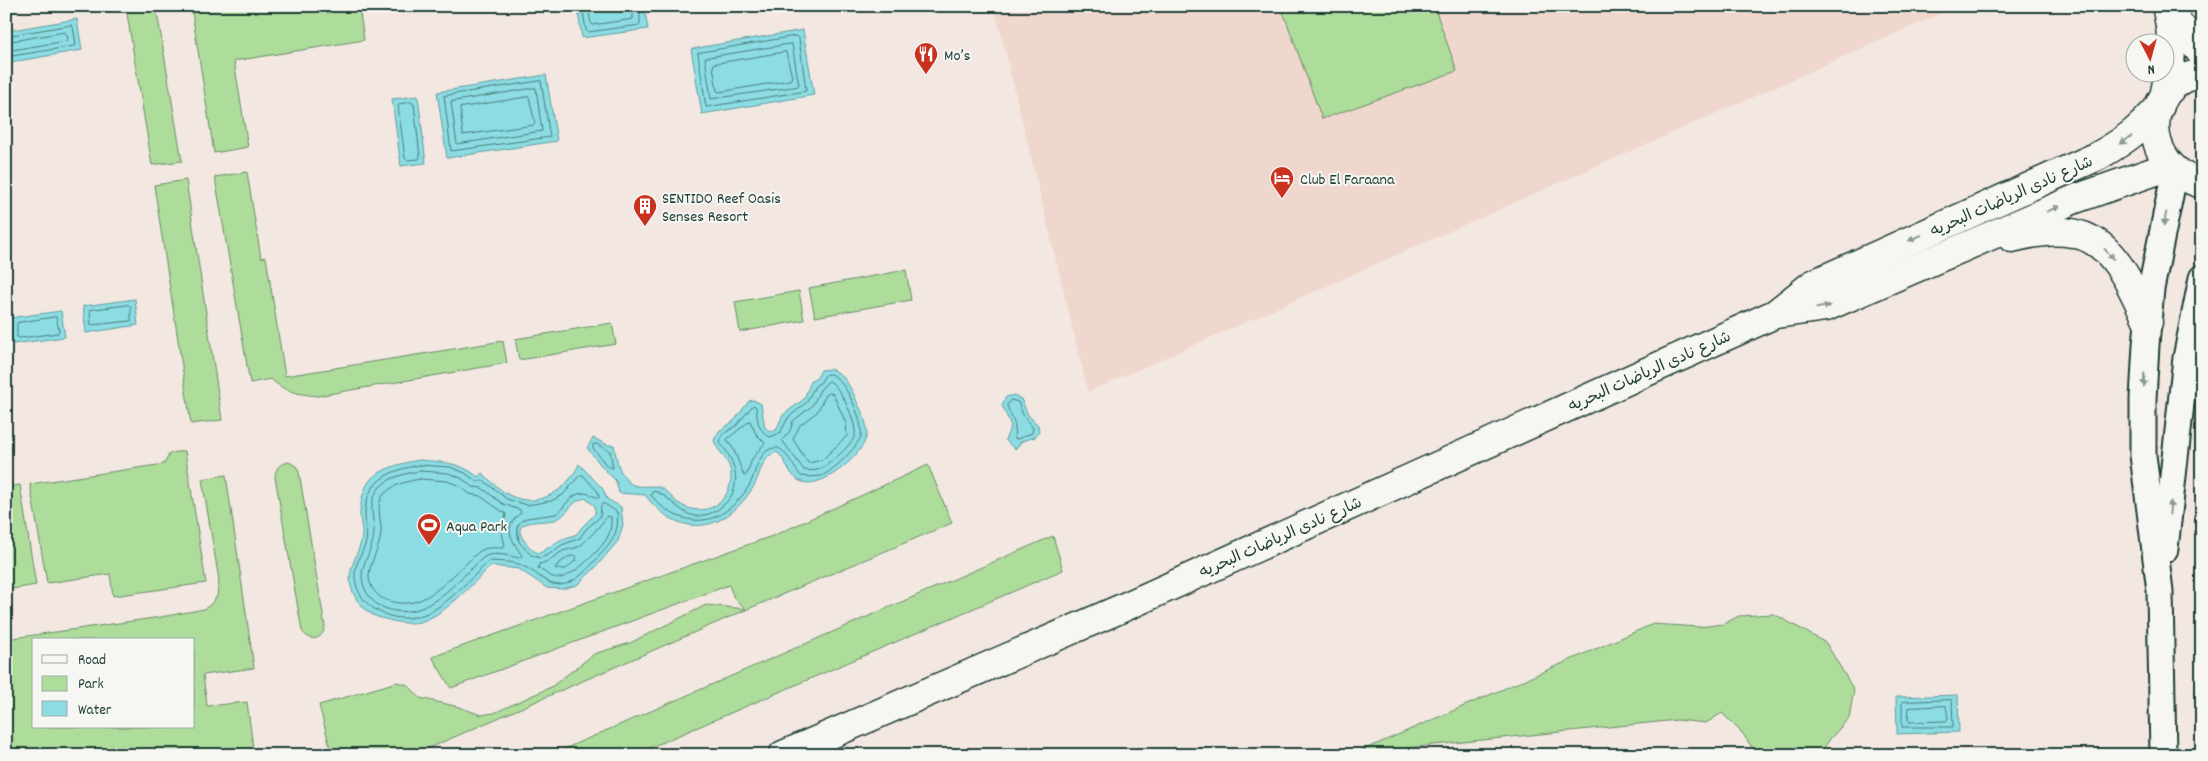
<svg xmlns="http://www.w3.org/2000/svg" width="2208" height="761" viewBox="0 0 2208 761" font-family="Dekko,'Playpen Sans Arabic',sans-serif">
	<rect width="100%" height="100%" fill="#f3e8e1"/>
	<filter id="ink" filterUnits="userSpaceOnUse"><feTurbulence type="fractalNoise" baseFrequency=".02" numOctaves="2"/><feDisplacementMap in="SourceGraphic" scale="10" xChannelSelector="R" yChannelSelector="G"/><feConvolveMatrix kernelMatrix="1 2 1 2 8 2 1 2 1" color-interpolation-filters="sRGB"/></filter>
	<g filter="url(#ink)">
		<!-- built -->
		<path fill="#f0d7cd" d="M994,6h964l-870,386z"/>
		<!-- green -->
		<g fill="#aedc9b" stroke="#668c68" fill-rule="evenodd">
			<path d="M137,6h19l26,155 -30,4 -26,-157z"/>
			<path d="M191,6h168l5,34 -130,21 14,86 -34,6z"/>
			<path d="M1281,6h153l23,65 -135,48z"/>
			<path d="M247,172l14,86 5,-1 19,119 218,-35 4,22 -190,33c-18,-2 -33,-4 -46,-17l-21,4 -35,-206z"/>
			<path d="M186,180l36,240 -31,4 -37,-239z"/>
			<path d="M906,270l5,30 -96,17 -6,-29z"/>
			<path d="M799,291l5,29 -64,12 -5,-30z"/>
			<path d="M612,323l4,21 -97,16 -4,-21z"/>
			<path d="M185,451l21,132 -93,13 -3,-22 -63,9 -17,-99 134,-20 6,-11z"/>
			<path d="M289,462l7,4 3,6 26,154c-2,14 -15,17 -23,5l-27,-154c1,-10 4,-13 14,-15z"/>
			<path d="M928,465l24,58 -204,86 -335,146h-81l-13,-50 78,-23 11,3 12,13 39,9 22,8 13,-2 57,-26 43,-33 36,-11 76,-38 40,4 -12,-11 -5,-13 -278,103 -19,-31 343,-122z"/>
			<path d="M226,475l28,193 -51,7 4,31 40,-4 7,53h-248v-116l155,-22 43,-8 7,-5 6,-8 2,-16 -17,-101zM34,640h160v87h-160z"/>
			<path d="M20,485l16,100 -30,5v-103z"/>
			<path d="M1053,536l10,34 -430,185h-83z"/>
			<path d="M1774,614l52,29 28,47 -5,28 -19,21 -11,16h-62l-14,-21 -21,-21 -16,10 -29,-3 -321,33 297,-129 46,3 24,-3 16,-8z"/>
		</g>
		<!-- water -->
		<g fill="#8bdce3" stroke="#609c9d" fill-rule="evenodd">
			<path d="M577,6h67l4,23 -66,9z"/>
			<path d="M77,19l5,31 -76,13v-32z"/>
			<path d="M803,30l11,65 -112,19 -11,-65z"/>
			<path d="M546,75l11,66 -110,17 -10,-66z"/>
			<path d="M418,96l8,67 -25,3 -9,-67z"/>
			<path d="M135,299l3,26 -52,8 -3,-27z"/>
			<path d="M61,311l4,26 -52,7 -4,-26z"/>
			<path d="M831,369c13,5 18,16 24,28 5,12 12,23 12,36 -1,21 -49,61 -69,47 -10,-7 -12,-20 -21,-28 -17,6 -16,24 -25,37 -29,45 -73,50 -107,6l-26,-2 -3,-12 -12,-12 -17,-21 6,-10 15,7h6c2,11 4,25 11,33 11,15 24,4 36,10 6,3 11,10 17,15 25,17 54,1 53,-29 -1,-15 -14,-22 -17,-34l5,-9 15,-10 15,-20 5,-1 7,4 4,24 6,4 5,-2 7,-15 21,-16 7,-18 6,-3 4,-8z"/>
			<path d="M1014,395l7,4 7,16 10,10 1,6 -4,6 -13,4 -7,8 -10,-9 6,-14 -9,-21 4,-8z"/>
			<path d="M419,460c23,2 41,2 59,17l4,-4c8,7 17,17 27,22 29,15 59,-5 70,-31l24,25 4,10 14,8 2,18 -5,16 -23,27 -18,17 -15,4 -15,-1 -28,-19 -28,-3c-21,19 -47,52 -76,57 -11,1 -23,-2 -34,-5 -14,-3 -27,-18 -30,-32 -5,-21 12,-35 11,-55 0,-5 -2,-10 -2,-15 0,-12 3,-30 13,-39 13,-10 30,-14 46,-17zM585,498l10,8v8l-13,13 -5,7 -17,6 -20,13c-7,-1 -9,-5 -13,-9 -24,-28 20,-20 30,-25 13,-6 12,-17 28,-21z"/>
			<path d="M1958,695l1,37 -62,2 -1,-37z"/>
		</g>
		<g fill="none" stroke-linecap="round" stroke-linejoin="round">
			<!-- shore -->
			<g stroke="#4a7d7a" stroke-width="1">
				<path d="M582,6l4,24 2,2 52,-7v-19"/>
				<path d="M588,6l3,17 2,2 40,-6v-13"/>
				<path d="M6,36l65,-11 2,2 3,17 -2,2 -68,11"/>
				<path d="M797,36l2,2 7,53 -100,16 -8,-54z"/>
				<path d="M6,42l59,-10 3,6 -2,3 -60,10"/>
				<path d="M792,44l7,42 -88,13 -6,-41z"/>
				<path d="M786,52l6,25 -2,3 -70,12 -3,-1 -4,-25 1,-2z"/>
				<path d="M541,81l9,56 -99,14 -7,-55z"/>
				<path d="M536,88l6,43 -85,13 -6,-42z"/>
				<path d="M529,97l6,26 -1,2 -71,10 -3,-27z"/>
				<path d="M411,102l3,2 6,53 -1,2 -12,1 -2,-2 -7,-52 2,-2z"/>
				<path d="M129,305l2,2v14l-40,4 -1,-15z"/>
				<path d="M56,317l3,13 -1,3 -38,5 -3,-1v-14z"/>
				<path d="M830,374c15,4 34,47 31,62 -3,11 -29,36 -40,40 -7,1 -13,1 -20,0 -6,-6 -16,-28 -24,-28 -19,-1 -21,26 -28,38 -12,19 -32,37 -56,34 -17,-2 -31,-11 -42,-25l2,-4c14,1 25,23 43,25 9,0 18,-3 25,-9 23,-17 16,-45 -1,-64l2,-8 15,-10 16,-20 3,2c2,13 1,23 14,30l10,-4 8,-15 19,-16 8,-16 6,-4 4,-7z"/>
				<path d="M829,381c11,4 28,42 26,54 -1,8 -27,31 -35,34 -5,2 -11,2 -16,1l-22,-30 8,-9 3,-10 19,-15 8,-16z"/>
				<path d="M830,393l3,1 13,29 1,13 -25,24 -14,3 -15,-24 7,-14 17,-13 9,-17z"/>
				<path d="M1011,400l7,2 6,15 9,11 -1,5 -15,6 -3,-1 1,-13 -8,-19z"/>
				<path d="M750,421l6,13 9,9 -13,16 -5,15 -3,2 -10,-26 -7,-10z"/>
				<path d="M596,444l14,7 3,17 -6,-2 -14,-18v-3z"/>
				<path d="M420,465l30,2 15,6 11,8h8l23,18 20,6 24,-4 12,-6 17,-20h3l15,17 1,6c-5,-1 -9,-5 -15,-5 -15,1 -18,14 -28,21l-29,4 -6,3 -4,6 2,15 12,13 9,3 8,-3 14,-10 18,-7 6,-9 14,-12 1,-12 2,-2 14,9c3,19 -5,31 -18,44 -12,14 -31,37 -51,26 -9,-5 -17,-13 -27,-17 -9,-4 -20,-3 -31,-4 -5,3 -9,8 -14,13 -18,16 -36,38 -61,43 -27,6 -61,-13 -60,-43 0,-11 8,-21 11,-32 2,-10 -1,-17 -1,-26 0,-35 24,-46 55,-51z"/>
				<path d="M420,471l28,2 13,5 12,9 9,1 21,16 17,6 1,3c-21,16 -7,28 1,43l-3,2c-9,-2 -24,-6 -33,-2 -6,3 -10,9 -15,13 -25,23 -53,56 -91,37 -5,-2 -10,-8 -13,-13 -14,-25 6,-36 7,-61 0,-15 -7,-29 5,-44 9,-11 28,-15 41,-17z"/>
				<path d="M420,479l27,2 11,4 12,9 10,2 26,18 -4,19 3,13 -2,2c-6,0 -13,-1 -19,1 -7,3 -12,9 -17,14 -24,21 -46,50 -81,37 -9,-3 -17,-14 -17,-23 -1,-11 11,-29 12,-44 1,-13 -7,-29 4,-40 9,-9 24,-12 35,-14z"/>
				<path d="M607,516l4,1c0,7 0,13 -3,19 -5,12 -36,42 -49,42 -8,0 -14,-6 -21,-10l1,-4c10,-2 15,-8 24,-13 5,-2 10,-2 15,-4 6,-3 26,-25 29,-31z"/>
				<path d="M575,556l1,4 -10,9h-10v-3l12,-9z"/>
				<path d="M1952,700l1,27h-51v-25z"/>
				<path d="M1946,706l2,12 -2,3 -36,1 -2,-2 1,-12z"/>
			</g>
			<!-- street casing -->
			<g stroke="#1f3d34" stroke-width="29">
				<g id="street">
					<path d="M2165,549l21,-191 16,-80"/>
					<path d="M2163,755l-3,-164 -17,-136v-56l3,-54 5,-56 24,-118"/>
				</g>
			</g>
			<!-- secondary casing -->
			<g stroke="#1f3d34" stroke-width="31">
				<g id="secondary">
					<path d="M2169,11l33,43"/>
					<path d="M2202,73c-62,11 -63,93 0,111"/>
					<path d="M2164,97c7,-33 11,-57 2,-91"/>
					<path d="M2012,238c85,-22 104,13 136,84"/>
					<path d="M1776,314l50,-7 249,-108 95,-33"/>
					<path d="M783,755l337,-146 655,-295 38,-30 285,-128c28,-16 41,-26 62,-50"/>
				</g>
			</g>
			<!-- street -->
			<use href="#street" stroke="#f6f6f2" stroke-width="25"/>
			<!-- secondary -->
			<use href="#secondary" stroke="#f6f6f2" stroke-width="28"/>
		</g>
		<!-- one-way arrows -->
		<defs><path id="oneway-solid" d="M-6-.8H1V-3.2L6.5 0L1 3.2V.8H-6Z" transform="scale(1.25)"/></defs>
		<g fill="#8a9a93">
			<use href="#oneway-solid" transform="translate(2126 140) rotate(145)"/>
			<use href="#oneway-solid" transform="translate(2053 209) rotate(-23)"/>
			<use href="#oneway-solid" transform="translate(2165 219) rotate(101)"/>
			<use href="#oneway-solid" transform="translate(1915 238) rotate(156)"/>
			<use href="#oneway-solid" transform="translate(2109 254) rotate(48)"/>
			<use href="#oneway-solid" transform="translate(1823 307) rotate(-12)"/>
			<use href="#oneway-solid" transform="translate(2144 380) rotate(92)"/>
			<use href="#oneway-solid" transform="translate(2170 508) rotate(-84)"/>
		</g>
	</g>
	<!-- icons -->
	<defs>
		<g id="restaurant-pin" transform="scale(1.25)"><path d="M0 17L-7.5 6A9.5 9.5 0 1 1 7.5 6Z" fill="#c8321e" stroke="#f6f6f2"/><path d="M-5-6h1v4h1v-4h1v4h1v-4h1v5L-1.5 .5V6h-2V.5L-5-1ZM5-6V6H3V1.5H1.5Q1.5-4 5-6Z" fill="#fff"/></g>
		<g id="hotel-pin" transform="scale(1.25)"><path d="M0 17L-7.5 6A9.5 9.5 0 1 1 7.5 6Z" fill="#c8321e" stroke="#f6f6f2"/><path d="M-6-4.5h1.5V1H6V5H4.5V3h-9V5H-6ZM-4 0a1.8 1.8 0 1 1 3.6 0ZM.5 0V-2.5h3Q6-2.5 6 0Z" fill="#fff"/></g>
		<g id="building-pin" transform="scale(1.25)"><path d="M0 17L-7.5 6A9.5 9.5 0 1 1 7.5 6Z" fill="#c8321e" stroke="#f6f6f2"/><path d="M-4-6H4V6H1V3H-1V6H-4ZM-2.5-4.3h1.7v1.8h-1.7ZM.8-4.3h1.7v1.8H.8ZM-2.5-1h1.7V.8h-1.7ZM.8-1h1.7V.8H.8Z" fill="#fff"/></g>
		<g id="stadium-pin" transform="scale(1.25)"><path d="M0 17L-7.5 6A9.5 9.5 0 1 1 7.5 6Z" fill="#c8321e" stroke="#f6f6f2"/><path d="M0-5a6.5 5 0 1 0 0 10a6.5 5 0 1 0 0-10ZM-3.5-1.8h7v3.6h-7Z" fill="#fff"/></g>
	</defs>
	<g fill-rule="evenodd">
		<use href="#restaurant-pin" x="926" y="54"/>
		<use href="#hotel-pin" x="1282" y="178"/>
		<use href="#building-pin" x="645" y="206"/>
		<use href="#stadium-pin" x="429" y="525"/>
	</g>
	<g text-anchor="middle" stroke-width="4" stroke-linejoin="round" paint-order="stroke">
		<!-- poi labels -->
		<g font-size="16" fill="#1f3d34" stroke="#f6f6f2" text-anchor="start">
			<text x="944" y="60">Mo’s</text>
			<text x="1300" y="184">Club El Faraana</text>
			<text x="662" y="203">SENTIDO Reef Oasis<tspan x="662" dy="18">Senses Resort</tspan></text>
			<text x="446" y="531">Aqua Park</text>
		</g>
		<!-- street labels -->
		<g font-size="16" fill="#1f3d34" stroke="#f6f6f2">
			<text transform="translate(2011 195) rotate(-24)" y="6">شارع نادى الرياضات البحريه</text>
			<text transform="translate(1649 370) rotate(-24)" y="6">شارع نادى الرياضات البحريه</text>
			<text transform="translate(1280 536) rotate(-24)" y="6">شارع نادى الرياضات البحريه</text>
		</g>
	</g>
	<!-- margin -->
	<rect width="2208" height="761" fill="none" stroke="#f6f6f2" stroke-width="25"/>
	<rect x="12" y="12" width="2183" height="736" fill="none" stroke="#1f3d34" stroke-width="2" filter="url(#ink)"/>
	<!-- legend -->
	<rect x="32" y="638" width="162" height="90" fill="#f6f6f2" stroke="#a0aca6"/>
	<rect x="42" y="655" width="25" height="8" fill="#f6f6f2" stroke="#a0aca6"/>
	<text x="78" y="664" font-size="15" fill="#1f3d34">Road</text>
	<rect x="42" y="676" width="25" height="15" fill="#aedc9b" stroke="#a0aca6"/>
	<text x="78" y="688" font-size="15" fill="#1f3d34">Park</text>
	<rect x="42" y="701" width="25" height="15" fill="#8bdce3" stroke="#a0aca6"/>
	<text x="78" y="714" font-size="15" fill="#1f3d34">Water</text>
	<!-- north arrow -->
	<g transform="translate(2150 58) rotate(174)"><circle r="24" fill="#f6f6f2" stroke="#a0aca6"/>
	<path d="M0-4L9 19L0 12L-9 19Z" fill="#c8321e"/>
	<text y="-8" font-size="14" font-weight="bold" text-anchor="middle" fill="#1f3d34">N</text>
	</g>
</svg>
